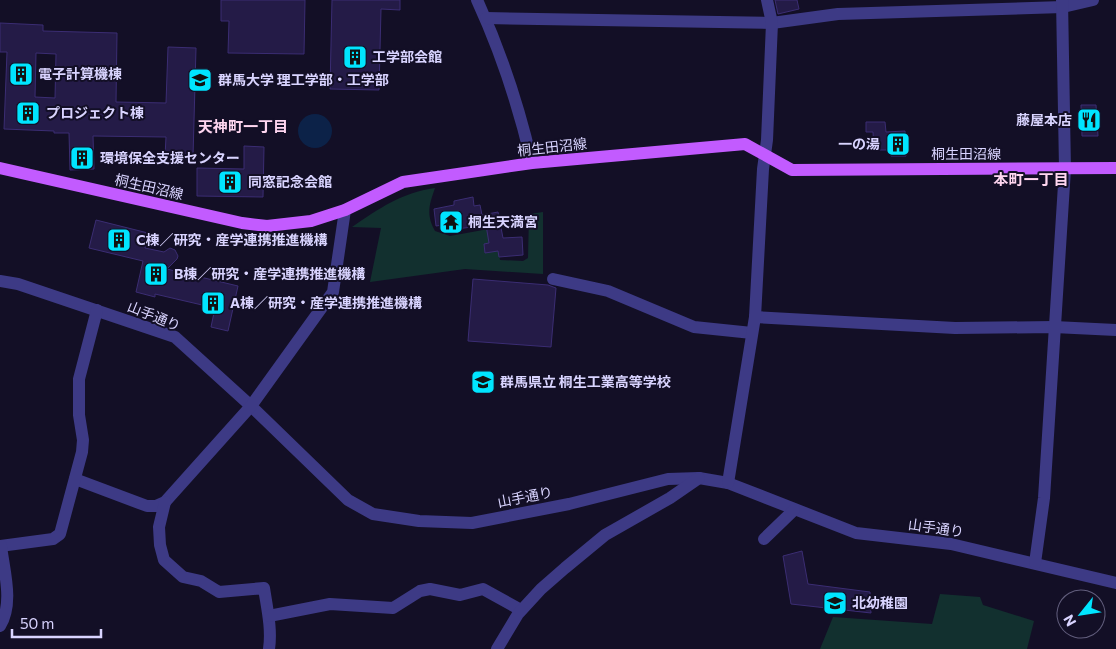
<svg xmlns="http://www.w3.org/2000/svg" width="1116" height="649" viewBox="0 0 1116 649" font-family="Commissioner,'Noto Sans JP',sans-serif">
	<rect width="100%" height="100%" fill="#130f26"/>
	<!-- green -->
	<g fill="#12302f">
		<path d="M435,188c-6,17 -9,27 0,43l15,5 44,-8 6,32 23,1 5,-3 1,-44 14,-2v62l-78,-5 -95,13 11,-54 -29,-1c28,-19 49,-34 83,-39z"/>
		<path d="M940,594l40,3 3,8 51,16 -7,28h-207l13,-32 99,7z"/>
	</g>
	<!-- water -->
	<circle fill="#0c2248" cx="315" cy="131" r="17"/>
	<!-- building -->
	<g fill="#241b47" stroke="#3b2d73" fill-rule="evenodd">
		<path d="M221,0h84l-1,54 -76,-1 1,-32h-8z"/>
		<path d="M332,0h68v10l-19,-1 -2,81 -49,-1z"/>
		<path d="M775,0h22l2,9 -21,5z"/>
		<path d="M0,23l43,2v6l74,2 -1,69 50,1 2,-56 28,1 -3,109 -28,-1 1,-19 -73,-1 1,33 -24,1 -1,-37h-15v-2l-50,-2 3,-77h-7zM36,53l20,1 -1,44 -20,-1z"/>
		<path d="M1081,105h15l2,31h-16z"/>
		<path d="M866,122h19l1,10 19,-1 1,25h-15v-6h-17l-1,-18h-7z"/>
		<path d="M244,146l20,1 -1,50 -66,-1v-28l47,1z"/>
		<path d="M473,197l1,9 6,-1 2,10 16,-3 5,26 19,-1 1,18 -24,2 -1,-6 -13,2 -1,-9 5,-1 -3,-18 -29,4 -1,-6 -20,3 -2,-17 20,-4v-4z"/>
		<path d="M96,220l52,13 -3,15 19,4 6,-4 5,2 3,6 -1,3 -10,10 71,17 -10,45 -17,-4 4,-19 -60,-14v3l-19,-5 7,-31 -54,-13z"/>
		<path d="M473,279l75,6 8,3 -5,59 -83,-6z"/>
		<path d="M802,551l6,33 62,8 1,21 -80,-9 -8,-48z"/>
	</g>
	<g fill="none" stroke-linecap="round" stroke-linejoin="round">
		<!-- minor -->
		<g stroke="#3d3a85" stroke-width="12">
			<path d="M477,0c24,52 42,107 55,163"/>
			<path d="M486,18l286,5 66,-9 225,-7 30,-7"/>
			<path d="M553,279l55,12 86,36 58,6"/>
			<path d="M0,281l18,3 157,53 76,69 97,94 25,14 46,7 53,2 97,-19 99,-25 31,-1 29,5 128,50 95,11 165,39"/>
			<path d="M755,317l200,11 99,-1 62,3"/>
			<path d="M75,479l72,27h9l9,-4 86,-96 82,-114 12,-82"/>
			<path d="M728,483l27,-166 8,-148 4,-29 5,-117 -5,-23"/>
			<path d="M165,502l-6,25 1,18 4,15 19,17 18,4 18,11 45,-4c3,20 8,41 5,61"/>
			<path d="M764,539l30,-29"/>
			<path d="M0,546l53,-7 7,-5 22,-82 1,-12 -4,-25v-36l18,-69"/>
			<path d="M1035,563l9,-65 21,-329 -3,-169"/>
			<path d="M269,616l61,-12 63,4 27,-17 10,-2 30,6 23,-6 38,21"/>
			<path d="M0,626c14,-23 4,-55 1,-80"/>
			<path d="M497,649l21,-35 23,-25 24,-21 40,-33 65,-37 29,-20"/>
		</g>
		<!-- major -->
		<path stroke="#c25bff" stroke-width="12" d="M0,168l242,55 25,3 44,-5 34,-11 58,-28 129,-19 213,-19 47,26 324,-2"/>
	</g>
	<!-- icons -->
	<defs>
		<g id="building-square" transform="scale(1.25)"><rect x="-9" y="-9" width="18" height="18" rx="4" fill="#00e5ff" stroke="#130f26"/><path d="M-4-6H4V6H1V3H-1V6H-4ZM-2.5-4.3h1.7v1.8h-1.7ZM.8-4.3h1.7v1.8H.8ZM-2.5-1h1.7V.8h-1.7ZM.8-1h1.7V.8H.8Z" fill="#111"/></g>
		<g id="university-square" transform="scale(1.25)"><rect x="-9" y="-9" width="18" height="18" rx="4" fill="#00e5ff" stroke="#130f26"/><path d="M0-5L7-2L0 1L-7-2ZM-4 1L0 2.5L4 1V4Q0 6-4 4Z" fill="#111"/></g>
		<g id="restaurant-square" transform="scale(1.25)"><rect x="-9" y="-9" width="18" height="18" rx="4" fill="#00e5ff" stroke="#130f26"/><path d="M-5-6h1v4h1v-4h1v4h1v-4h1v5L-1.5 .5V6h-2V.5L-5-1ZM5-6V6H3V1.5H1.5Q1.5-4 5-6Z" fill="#111"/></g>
		<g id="temple-square" transform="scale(1.25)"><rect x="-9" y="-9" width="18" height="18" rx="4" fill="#00e5ff" stroke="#130f26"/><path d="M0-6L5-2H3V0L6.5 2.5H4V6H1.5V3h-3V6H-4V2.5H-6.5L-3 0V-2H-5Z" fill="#111"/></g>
		<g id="school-square" transform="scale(1.25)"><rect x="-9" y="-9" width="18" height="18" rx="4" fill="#00e5ff" stroke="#130f26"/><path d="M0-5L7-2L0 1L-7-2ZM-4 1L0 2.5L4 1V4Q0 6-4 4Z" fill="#111"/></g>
	</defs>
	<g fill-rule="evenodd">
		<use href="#building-square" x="355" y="57"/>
		<use href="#building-square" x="21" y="74"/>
		<use href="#university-square" x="200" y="80"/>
		<use href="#building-square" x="28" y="113"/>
		<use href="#restaurant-square" x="1089" y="120"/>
		<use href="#building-square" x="898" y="144"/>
		<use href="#building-square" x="82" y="158"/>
		<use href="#building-square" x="230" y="182"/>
		<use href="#temple-square" x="451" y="222"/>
		<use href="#building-square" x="119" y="240"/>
		<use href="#building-square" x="156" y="274"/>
		<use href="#building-square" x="213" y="303"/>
		<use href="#school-square" x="483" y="382"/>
		<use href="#school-square" x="835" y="603"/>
	</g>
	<g text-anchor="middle" stroke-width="4" stroke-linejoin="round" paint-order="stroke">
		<!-- poi labels -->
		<g font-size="14" font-weight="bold" fill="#d9d4ff" stroke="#130f26" text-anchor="start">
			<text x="372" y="62">工学部会館</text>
			<text x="38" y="79">電子計算機棟</text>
			<text x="218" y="85">群馬大学 理工学部・工学部</text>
			<text x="46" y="118">プロジェクト棟</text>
			<text x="1072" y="125" text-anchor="end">藤屋本店</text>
			<text x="880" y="149" text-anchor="end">一の湯</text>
			<text x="100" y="163">環境保全支援センター</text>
			<text x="248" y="187">同窓記念会館</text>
			<text x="468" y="227">桐生天満宮</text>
			<text x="136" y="245">C棟／研究・産学連携推進機構</text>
			<text x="174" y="279">B棟／研究・産学連携推進機構</text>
			<text x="230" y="308">A棟／研究・産学連携推進機構</text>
			<text x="500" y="387">群馬県立 桐生工業高等学校</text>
			<text x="852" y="608">北幼稚園</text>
		</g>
		<!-- street labels -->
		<g font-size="14" fill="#d9d4ff" stroke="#130f26">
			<text transform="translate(552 147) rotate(-6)" y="5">桐生田沼線</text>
			<text x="966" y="159">桐生田沼線</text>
			<text transform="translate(149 187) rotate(13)" y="5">桐生田沼線</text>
			<text transform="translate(154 316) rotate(22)" y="5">山手通り</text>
			<text transform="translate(525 497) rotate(-11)" y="5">山手通り</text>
			<text transform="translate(936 528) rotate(8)" y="5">山手通り</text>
		</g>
		<!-- neighbourhood labels -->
		<g font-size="15" font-weight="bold" fill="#ffd6f0" stroke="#130f26">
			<text x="243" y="132">天神町一丁目</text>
			<text x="1031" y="185">本町一丁目</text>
		</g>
	</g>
	<!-- north arrow -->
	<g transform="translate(1081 614) rotate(240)"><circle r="24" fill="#130f26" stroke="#625e7d"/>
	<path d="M0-4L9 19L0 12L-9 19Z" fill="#00e5ff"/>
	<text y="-8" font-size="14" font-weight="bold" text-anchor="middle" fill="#d9d4ff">N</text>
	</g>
	<!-- scale -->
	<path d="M12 629v8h89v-8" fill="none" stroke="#d9d4ff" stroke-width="2.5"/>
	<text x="20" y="629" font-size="15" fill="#d9d4ff" stroke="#130f26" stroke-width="4" paint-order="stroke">50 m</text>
</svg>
